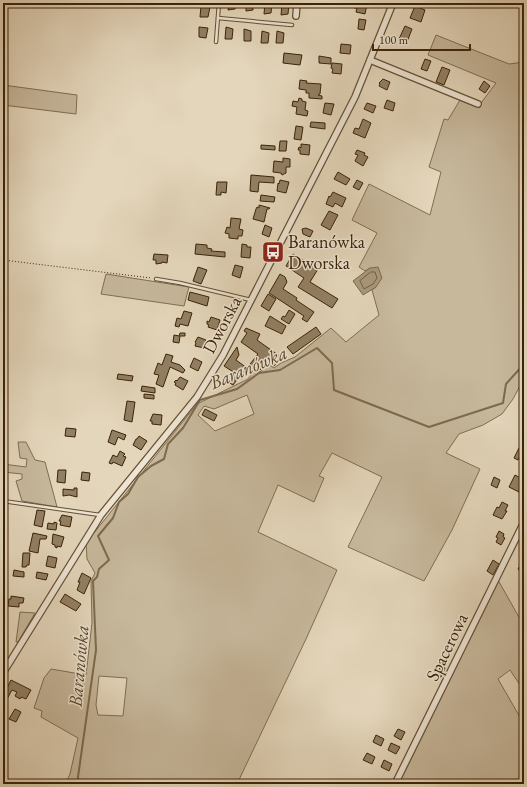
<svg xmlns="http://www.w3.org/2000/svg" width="527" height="787" viewBox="0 0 527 787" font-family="'EB Garamond',serif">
	<rect width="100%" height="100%" fill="#e4d6bb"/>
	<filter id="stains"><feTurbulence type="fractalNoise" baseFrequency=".005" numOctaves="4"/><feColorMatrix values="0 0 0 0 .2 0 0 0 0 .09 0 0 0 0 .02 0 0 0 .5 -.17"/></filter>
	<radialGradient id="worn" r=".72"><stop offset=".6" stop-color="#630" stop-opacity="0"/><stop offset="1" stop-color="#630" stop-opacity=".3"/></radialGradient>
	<!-- green -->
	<g fill="#c7b89c" stroke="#806e51" fill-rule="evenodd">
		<path d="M436,35l73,29 15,-2v316l-11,21 -11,15 -19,11 -24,9 -13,19 34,16 -28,61 -28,51 -76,-34 34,-70 -50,-24 -13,23 5,2 -10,24 -36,-17 -20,47 79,38 -31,69 -69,145h-172l5,-10 8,-36 -37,-21 1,-6 -8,-3 10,-30 7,-9 35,6 6,-52 -1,-42 4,-8 -8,-14 -1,-16 111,-139 51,-25 7,-9 5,2 8,-8 6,4 7,-5 14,-6 36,-29 15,14 33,-27 -7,-25 4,-3 -6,-19 -5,3 -6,-4 18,-34 -25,-13 17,-36 61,31 11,-43 -12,-5 15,-48 4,1 12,-20 18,7 18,-24 -68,-28zM247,395l7,19 -39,17 -17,-16 6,-9 10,3zM99,676l28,2 -4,38 -25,-1 -2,-10z"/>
		<path d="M3,85l74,10 -1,19 -73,-9z"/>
		<path d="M106,274l83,13 -5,19 -83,-12z"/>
		<path d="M18,442h8l9,18 10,2 12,45 -35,-6 -6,-20 6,-2v-5l-19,-2v-8l23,3 1,-8 -7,-1z"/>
		<path d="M498,580l26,46v65l-14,-21 -12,9 26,45v60h-126z"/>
		<path d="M20,612l15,1 -17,29h-2z"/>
	</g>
	<!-- water -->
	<path fill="#aa997d" stroke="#7d6a4d" d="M378,267l4,11 -6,9 -13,8 -10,-14 17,-13z"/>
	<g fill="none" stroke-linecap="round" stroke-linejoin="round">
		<!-- shore -->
		<path stroke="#725e42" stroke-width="1" d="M371,272h4l2,6 -4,6 -9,5 -4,-8z"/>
		<!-- stream -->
		<path stroke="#7d6a4d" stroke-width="2" d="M77,784l19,-134 -3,-69 4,-4 2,-8 10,-9 -11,-24 15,-18 6,-16 9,-8 10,-17 13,-11 13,-7 4,-15 15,-16 17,-28 37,-11 22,-16 21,-3 37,-22 15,15 2,27 95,37 74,-24 3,-19 18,-20"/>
	</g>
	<!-- building -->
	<g fill="#928064" stroke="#3a2306">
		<path d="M229,3h7l-1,6 -7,1z"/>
		<path d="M246,3h7v7l-7,1z"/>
		<path d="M265,3h7l-1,10 -7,1z"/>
		<path d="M355,3l12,1 -2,10 -9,-2 1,-4h-3z"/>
		<path d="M282,4h7l-1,10 -7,1z"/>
		<path d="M201,6l9,1 -2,10h-8z"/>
		<path d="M415,6l10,4 -4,12 -11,-4z"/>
		<path d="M359,19l7,1 -2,10 -6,-1z"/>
		<path d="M405,26l7,3 -5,13h-5l-3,-3z"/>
		<path d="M199,27l9,1 -2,10 -7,-1z"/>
		<path d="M226,27l7,2 -1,10h-7z"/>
		<path d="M244,29l7,2v10h-7z"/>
		<path d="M262,31l7,2 -1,10h-7z"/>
		<path d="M277,31l7,2 -1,10h-7z"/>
		<path d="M341,44l10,1 -1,9 -10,-1z"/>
		<path d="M284,53l18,2 -2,10 -17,-2z"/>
		<path d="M319,56l12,2v6l-12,-1z"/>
		<path d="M425,59l6,2 -4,10 -6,-2z"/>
		<path d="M332,63l10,1 -1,10 -9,-1 1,-4 -2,-1z"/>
		<path d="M442,67l8,3 -6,15 -8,-3z"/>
		<path d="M383,79l7,3 -3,8 -8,-4 1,-2 -1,-1z"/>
		<path d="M300,80l7,1 -1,2 15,1 -1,10h-1l-1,1 4,1v3l-13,-1v-5h-3v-3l-7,-1z"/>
		<path d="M484,81l6,5 -5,7 -6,-4z"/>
		<path d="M299,98l3,1v2l4,1 -1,8 3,1 -1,5 -11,-2 1,-7 -5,-1 1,-5 5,1z"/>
		<path d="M387,100l8,3 -2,8 -9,-3z"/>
		<path d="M325,103l9,1 -3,11 -8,-2z"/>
		<path d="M367,103l9,3 -3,7 -9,-4z"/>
		<path d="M363,119l8,4 -6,15 -12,-5 2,-5 4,1z"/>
		<path d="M311,122l14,1v6l-15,-2z"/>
		<path d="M296,126l7,1 -2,13 -7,-1z"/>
		<path d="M280,141h7l-1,10h-7z"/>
		<path d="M301,144l9,1 -1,10 -9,-1v-4h-2l1,-3 2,1z"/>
		<path d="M261,145l14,1v4l-14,-1z"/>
		<path d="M357,150l8,3 -1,2 4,2 -5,9 -8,-5 3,-6 -3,-1z"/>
		<path d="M283,158l7,1v8h-4v6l-4,2 -1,-2 -8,-1 1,-11 9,1z"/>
		<path d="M338,172l12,7 -4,6 -12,-6z"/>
		<path d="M251,175l23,2v6l-15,-1 -1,10 -8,-1z"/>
		<path d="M280,180l9,2 -3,11 -9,-2 1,-8 1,1z"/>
		<path d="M357,180l6,3 -4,7 -6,-3z"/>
		<path d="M217,182h10l-1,11 -5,-1v3h-5z"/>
		<path d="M333,192l13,6 -4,9 -7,-4 -2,4 -7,-3 3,-8 1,1z"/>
		<path d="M261,195l14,2 -1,5 -14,-1z"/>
		<path d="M259,205l11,3 -1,1h-2l-3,13 -11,-3 3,-10 1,-2 2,1z"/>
		<path d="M329,211l9,4 -8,15 -9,-5z"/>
		<path d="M231,218l10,1 -2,10 4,1 -1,6h-4v3l-9,-1v-4l-4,-1 2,-6 3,1z"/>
		<path d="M265,225l7,3 -3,9 -7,-3z"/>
		<path d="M306,228l7,3 -3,6 -7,-3 -1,-5z"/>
		<path d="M196,244l11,1v3l5,1 -1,2 14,1v5l-30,-3z"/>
		<path d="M242,244l5,1v2h4l-1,11 -9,-1z"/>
		<path d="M154,254l14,1 -1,8 -5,-1v1l-6,1v-4h-3z"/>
		<path d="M293,254l25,15 -8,13 28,17 -6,9 -34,-21 6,-9 -18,-12z"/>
		<path d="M235,265l8,2 -3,11 -8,-3z"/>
		<path d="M198,267l9,3 -6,14 -8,-3z"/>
		<path d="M280,274l5,3 2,5 -4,7 14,9 -1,2 18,12 -7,10 -5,-3 2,-3 -35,-23z"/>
		<path d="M190,292l19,5 -2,9 -19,-6z"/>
		<path d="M268,294l8,5 -7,12 -8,-5z"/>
		<path d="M289,310l6,4 -6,10 -8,-5 2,-3 2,1z"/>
		<path d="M184,311l8,2 -4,13 -8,-2 -1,3 -4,-1 2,-8 4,1z"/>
		<path d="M270,316l16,10 -4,8 -17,-8z"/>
		<path d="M211,317l9,3 -3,10 -9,-3 1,-2 -2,-1v-3l2,1z"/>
		<path d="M316,327l5,7 -28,20 -6,-7z"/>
		<path d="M246,328l14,6 -3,6 24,17 -7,9 -7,-5 -7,9 -5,-3 -3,5 -3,-2 -7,9 -3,-2 -6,8 -5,-3 7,-9 -11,-7 13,-19 2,8 -3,5 11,8 11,-14 -17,-12 6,-9 -3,-2z"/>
		<path d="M180,333h5v3h-5l-1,7 -6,-1 1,-7 5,1z"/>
		<path d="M198,337l8,3 -2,8 -9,-2 1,-3 -1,-1z"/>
		<path d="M166,354l7,2 -2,6 9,3 5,5 -2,3 -13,-6 -7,20 -7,-3 3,-9 -5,-1 4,-11 4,2z"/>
		<path d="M194,358l8,4 -4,9 -8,-4z"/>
		<path d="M118,374l15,2 -1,5 -15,-2z"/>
		<path d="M180,377l8,4 -5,9 -8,-5 1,-2 -2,-1 2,-2 1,1z"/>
		<path d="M142,386l13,2v5l-14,-2z"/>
		<path d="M144,394l10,1v4l-10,-1z"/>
		<path d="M127,401l8,1 -3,20 -8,-2z"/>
		<path d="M205,409l12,6 -3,6 -12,-6z"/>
		<path d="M153,414l9,1 -1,10 -9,-1v-3h-2z"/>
		<path d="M66,428l10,1 -1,8 -10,-1z"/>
		<path d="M112,430l14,5 -2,5 -6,-3 -3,8 -7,-3z"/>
		<path d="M139,436l8,5 -6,9 -8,-5 3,-6h1z"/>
		<path d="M519,448l4,2 -5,10 -4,-2z"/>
		<path d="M120,451l5,3 -2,2 3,1 -4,9 -9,-4 -1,2 -3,-1 4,-8 4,2z"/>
		<path d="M58,470h8l-1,13 -8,-1z"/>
		<path d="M82,472l8,1 -1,8 -8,-1z"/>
		<path d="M515,475l9,5 -5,12 -10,-5z"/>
		<path d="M494,477l6,3 -3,8 -6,-3z"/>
		<path d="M74,488h3v9l-8,-2 -6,1v-7l11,1z"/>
		<path d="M502,502l6,3 -3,6h2l-5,8 -9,-4 4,-8 2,1z"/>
		<path d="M37,510l8,1 -3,16 -8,-2z"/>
		<path d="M62,515l10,2 -2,10 -10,-2 1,-4h-2z"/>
		<path d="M54,522l3,1 -1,7 -9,-1 1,-6 6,1z"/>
		<path d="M499,531l5,3 -1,3 2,1 -4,7 -5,-3 2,-4 -2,-1z"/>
		<path d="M33,533l14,3 -1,3h-6l-2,14 -9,-2z"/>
		<path d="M53,534l11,3 -3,10 -4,-1v2l-2,-1v-2l-3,-1z"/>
		<path d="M23,553h7l-1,12h-2l-1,2h-4z"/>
		<path d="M48,556l9,2 -2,10 -9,-2z"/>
		<path d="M493,560l6,4 -6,11 -6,-4z"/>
		<path d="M524,562v12l-2,2 -4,-8 2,-1 -1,-2z"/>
		<path d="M14,570l10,2v5l-11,-1z"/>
		<path d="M37,572l11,2 -2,6 -10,-2z"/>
		<path d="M82,573l9,5 -7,16 -7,-4 3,-8h-2z"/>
		<path d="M65,594l16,10 -5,7 -16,-9z"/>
		<path d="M11,596l13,2 -1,5h-4v4l-11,-1 1,-7h2z"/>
		<path d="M441,666l4,2 -4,9 -5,-2z"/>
		<path d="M11,680l20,10 -5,9 -5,-2 -1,2 -5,-3 2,-4 -5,-2 -5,9 -4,-3z"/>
		<path d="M15,709l6,3 -5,10 -7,-3z"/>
		<path d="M398,729l7,3 -4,8 -7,-4z"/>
		<path d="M376,735l8,4 -3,7 -8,-4z"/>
		<path d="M391,743l9,4 -4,7 -8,-4z"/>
		<path d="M367,753l8,4 -3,7 -9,-4z"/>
		<path d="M384,760l8,4 -3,7 -8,-4z"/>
	</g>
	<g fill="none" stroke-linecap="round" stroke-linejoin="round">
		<!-- service casing -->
		<g stroke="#645033" stroke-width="4.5">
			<g id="service">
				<path d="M218,18l74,7"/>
				<path d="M216,42l3,-39"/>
				<path d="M156,279l24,4 71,17"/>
				<path d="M3,501l97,14"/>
			</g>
		</g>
		<!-- minor casing -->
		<g stroke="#645033" stroke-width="8">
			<g id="minor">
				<path d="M296,16l1,-13"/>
				<path d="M370,60l108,44"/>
				<path d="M3,673l98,-158 96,-118 26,-42 132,-258 38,-94"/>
				<path d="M395,784l129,-262"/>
			</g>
		</g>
		<!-- path -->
		<path stroke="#3a2306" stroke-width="1" stroke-dasharray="1 2" stroke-linecap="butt" d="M3,260l148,18"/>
		<!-- service -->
		<use href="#service" stroke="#ede4d3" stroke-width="2.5"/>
		<!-- minor -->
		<use href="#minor" stroke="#ede4d3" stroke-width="5.5"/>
	</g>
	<!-- icons -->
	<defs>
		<g id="bus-square" transform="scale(1.15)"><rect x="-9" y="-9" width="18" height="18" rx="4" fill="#8f2418" stroke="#ede4d3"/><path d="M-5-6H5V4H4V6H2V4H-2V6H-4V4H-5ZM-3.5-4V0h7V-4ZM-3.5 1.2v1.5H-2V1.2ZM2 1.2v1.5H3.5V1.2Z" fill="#fff"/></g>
	</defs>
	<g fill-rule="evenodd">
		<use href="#bus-square" x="273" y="252"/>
	</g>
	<g text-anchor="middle" stroke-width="3" stroke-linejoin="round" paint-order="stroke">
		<!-- poi labels -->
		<g font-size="18" fill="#3a2306" stroke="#ede4d3" text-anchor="start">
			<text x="288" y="248">Baranówka<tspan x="288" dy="21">Dworska</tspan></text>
		</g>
		<!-- street labels -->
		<g font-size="18" fill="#3a2306" stroke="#ede4d3">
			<text transform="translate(222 325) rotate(-62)" y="6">Dworska</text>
			<text transform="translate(447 647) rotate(-64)" y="6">Spacerowa</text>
		</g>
		<!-- water labels -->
		<g font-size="19" font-style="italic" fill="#5c462a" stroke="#ede4d3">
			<text transform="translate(248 367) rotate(-23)" y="7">Baranówka</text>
			<text transform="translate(78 666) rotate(-85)" y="7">Baranówka</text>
		</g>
	</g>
	<!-- margin -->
	<rect width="527" height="787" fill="none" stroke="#e4d6bb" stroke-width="16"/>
	<rect x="4" y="4" width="519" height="779" fill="none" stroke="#3a2306" stroke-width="2"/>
	<rect x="8" y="8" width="511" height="771" fill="none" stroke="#3a2306"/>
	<!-- scale -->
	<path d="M373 44v6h97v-6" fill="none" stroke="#3a2306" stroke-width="2"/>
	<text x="379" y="44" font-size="12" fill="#3a2306" stroke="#ede4d3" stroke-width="3" paint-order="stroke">100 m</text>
	<rect width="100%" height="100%" filter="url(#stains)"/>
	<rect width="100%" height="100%" fill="url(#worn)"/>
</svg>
